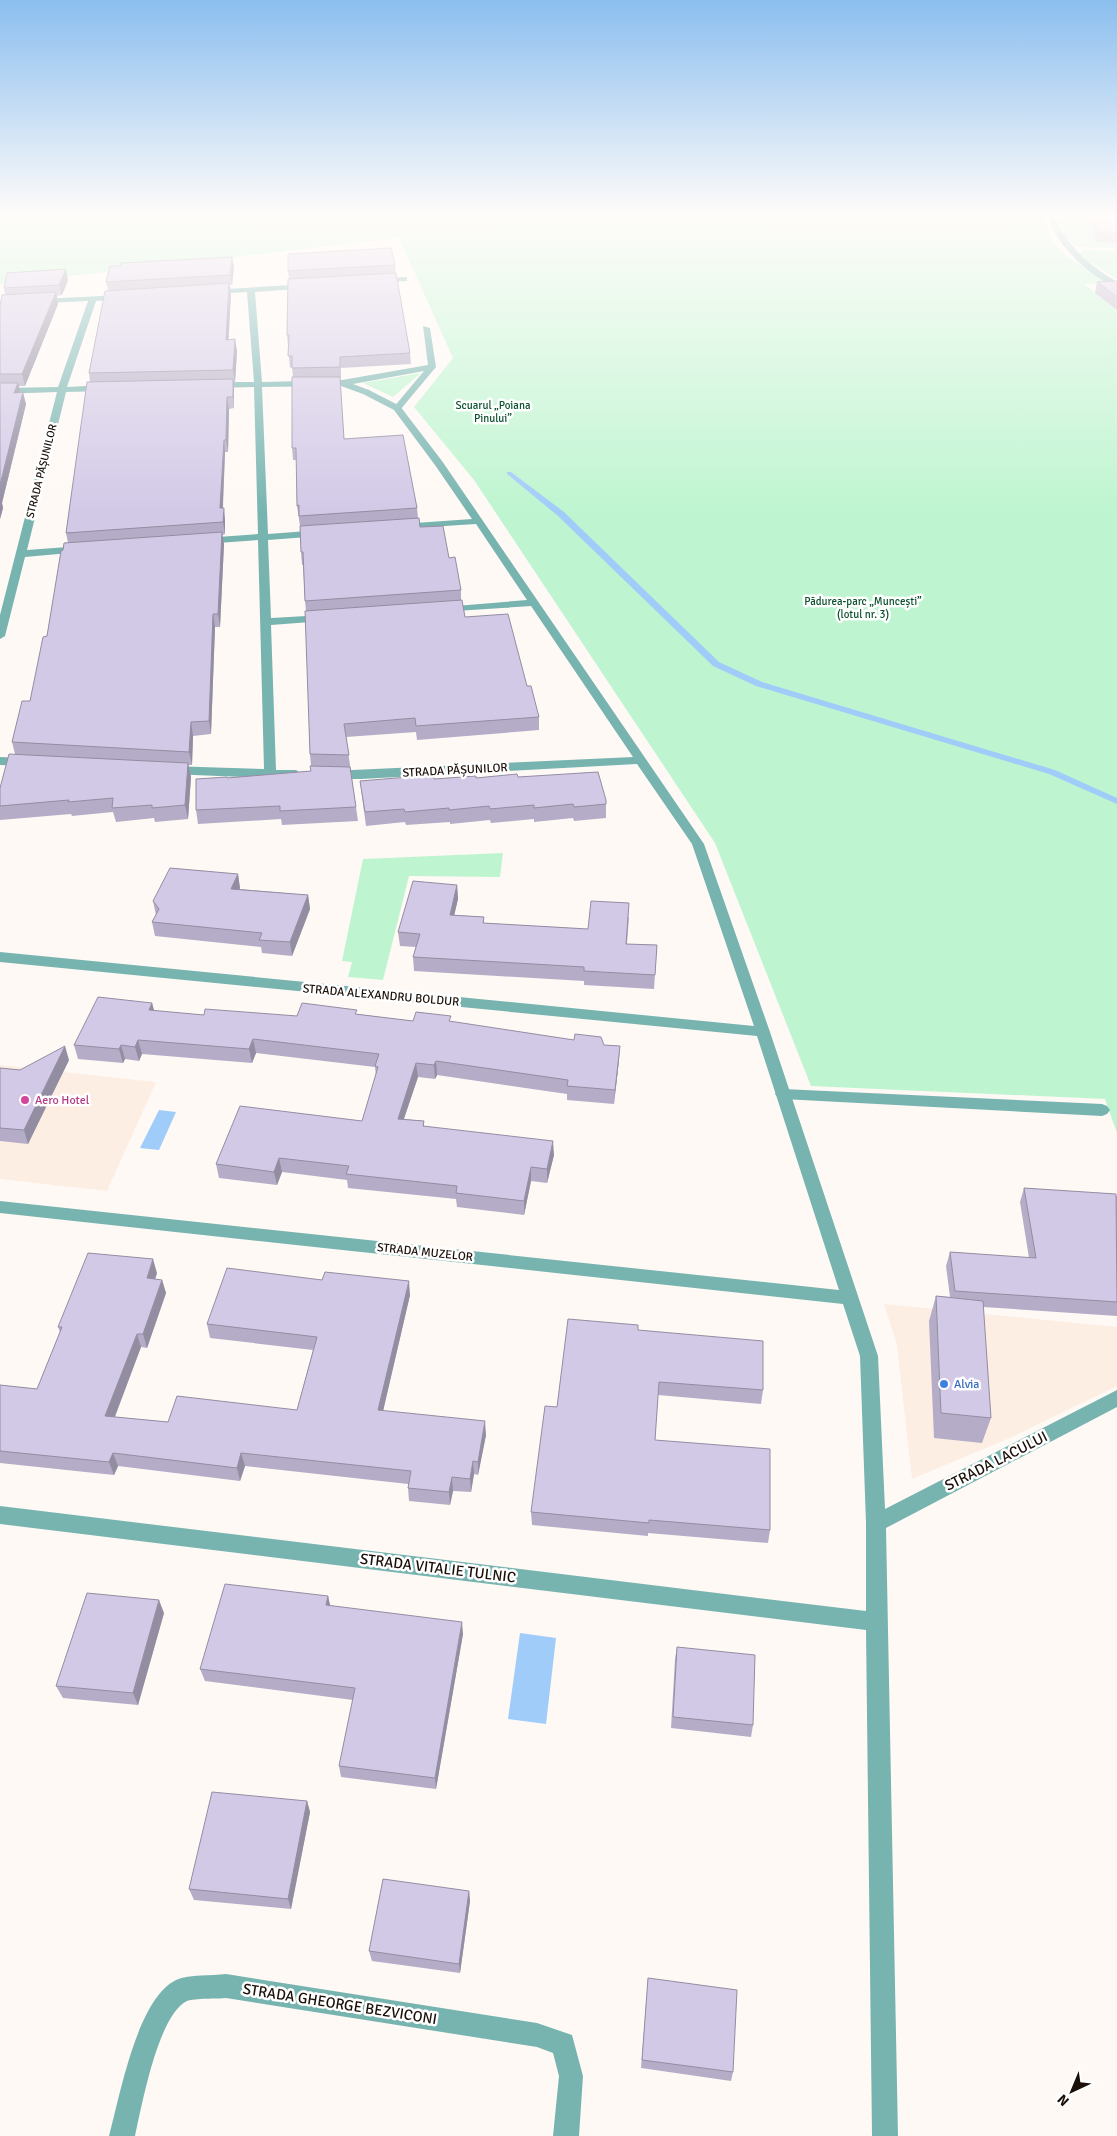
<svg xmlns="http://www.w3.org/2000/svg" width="1117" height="2136" viewBox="0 0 1117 2136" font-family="Signika,sans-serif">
	<rect width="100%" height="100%" fill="#fff9f5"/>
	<!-- built -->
	<g fill="#fdeee4">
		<path d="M0,1065l156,17 -49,109 -107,-12z"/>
		<path d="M884,1304l233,23v59l-105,51 -100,42 -15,-134z"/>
	</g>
	<!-- green -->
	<g fill="#bef5d0">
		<path d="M0,214h1042l12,30 15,14 42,26h-27l33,26v823l-12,-34 -294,-13 -96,-243 -241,-363 -60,-73 39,-49 -54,-120 -399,46z"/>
		<path d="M1055,214h62l-22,28 22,1v5c-37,-1 -49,5 -62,-34z"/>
		<path d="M1084,250l33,1v28l-31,-19 -8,-7z"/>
		<path d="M421,373l-28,24 -30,-14z"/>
		<path d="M503,853l-3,24 -91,-1 -26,104 -35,-3 4,-15 -10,-1 21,-102z"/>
	</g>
	<!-- water -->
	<g fill="#a0ccfa">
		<path d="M159,1110l17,2 -17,38 -19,-2z"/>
		<path d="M520,1633l36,5 -10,86 -38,-5z"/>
	</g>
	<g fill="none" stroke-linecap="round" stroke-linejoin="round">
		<!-- stream -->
		<path fill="#a0ccfa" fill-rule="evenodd" d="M507,472h4l53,40 155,150 43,20 293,88 62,28v6l-68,-30 -293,-88 -43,-20 -155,-150 -51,-42z"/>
		<!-- lane -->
		<g fill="#77b4b0" fill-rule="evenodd">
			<path d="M423,326l7,2 6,39 -36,43 -7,-2 31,-37 -82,15 -4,-3 4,-3 86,-15z"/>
			<path d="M783,1089l319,15 5,2 3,4 -3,4 -5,2 -319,-17 -5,-1 -3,-4 3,-4z"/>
		</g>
		<!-- street -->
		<g fill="#77b4b0" fill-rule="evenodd">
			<path d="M1047,214h6c15,33 33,49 64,68v5c-29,-10 -62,-44 -70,-73z"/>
			<path d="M404,277h3v4l-29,2 -4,-2 4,-2z"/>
			<path d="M307,284h3v4l-55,4 7,90 80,-2 27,10 31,16 42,55 262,383 66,188 108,324 7,153 232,-119v17l-231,121 12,608h-26l-6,-506 -866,-106v-18l866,105v-88l-6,-167 -17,-52 -843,-91v-12l839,89 -82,-254 -757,-74v-10l754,74 -62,-182 -55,-80 -276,15h-30l-6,-4 6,-4 302,-14 -102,-151 -91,6 -1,-2 1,-2 4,-1 83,-7 -51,-76 -78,5 -2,-2 5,-3 71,-5 -37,-54 -41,-55 -31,-16 -22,-8 -79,1 6,147 53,-4 5,3 -5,3 -53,4 3,78 53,-3 5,3 -5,3 -53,4 5,145h20l6,4 -6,4h-26l-101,-4 -6,-4 6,-4 95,3 -6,-229 -54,4 -5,-3 5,-3 54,-4 -4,-147 -40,1 -4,-3 4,-3h40l-7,-90 -36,2 -4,-2 4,-2z"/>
			<path d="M123,295h3v4l-30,2 -29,86 39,-2 4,3 -4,3 -40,1 -39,158 54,-4 5,3 -5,3 -56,5 -20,79 -5,3v-24l57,-223 -57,2v-6l58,-1 30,-86 -88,4v-4z"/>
			<path d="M0,757l26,1 6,4 -6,4 -26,-1z"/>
			<path d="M226,1974l311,49 35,12 11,41 -4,60h-26l6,-60 -6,-23 -16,-6 -311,-49c-9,1 -31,0 -39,3 -29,14 -45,104 -52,135h-26c11,-40 28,-137 67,-156 14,-6 35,-4 50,-6z"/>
		</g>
	</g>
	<!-- wall -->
	<g fill="#b5adc7">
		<path d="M1091,214h26v29l-22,-1z"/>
		<path d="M232,257l2,10 -2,18h-2l1,9 -3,46 9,11 -2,31h-2l1,8v18l-5,1 -1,43h-3l-2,56 2,12v14l-3,1 2,9 -4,83h-5l-4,107 -18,2 -1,29h-4l3,12 -3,42 -33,3 -1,-4 -38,4 -3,-10 -41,4 -1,-2 -71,6v-32l15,-34 -3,-12 18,-41 17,-65 16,-86 5,-7 -2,-10 24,-151 -1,-9 19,-83 -2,-8z"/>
		<path d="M395,265l1,8 14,80 1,11 -70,4v10h-1l4,61 73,69 1,10 2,9 29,31 12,32v10l4,17 62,69 12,31v13l-122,10 -1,-8 -70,5 12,84 -76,4 -1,-6 -83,5 -2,-14 32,-32 83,-7v-5l-1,-12 -4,-143 -1,-10 -2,-36h-1l-1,-13 -1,-26 -3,-20 -1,-46h-3l-1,-12 1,-71 -1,-10 -2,1 -3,-33 2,-56 -1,-8z"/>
		<path d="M68,280l-6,15 -5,1 1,8 -33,82h-6l1,6 6,12 -24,99 1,5 -3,11v-213l5,-11 -1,-7z"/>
		<path d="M1117,281v29l-22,-17 2,-11z"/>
		<path d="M518,777l88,23v18l-32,3 -1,-3 -39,4v-3l-43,4 -1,-3 -40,4v-2l-44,3 -1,-3 -39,4 -6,-45z"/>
		<path d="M238,874l2,15 68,6 2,14 -18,47 -30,-3 -1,-6 -106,-11 -3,-14 4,-7 -3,-14z"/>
		<path d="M457,885l1,14 -4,16 30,2v6l104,6 41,-12 -2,27 30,1 -3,44 -70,-4v-4l-170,-10 -1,-14 3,-10 -16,-1 -2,-14z"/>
		<path d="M152,1003l2,8 50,4 93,1 60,-2 56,7 38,1 153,23 15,15 -5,44 -47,-4v-6l-130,-19 -2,4 -17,-2 -14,42 20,2v5l130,29 -7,28 -16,-2 -7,34 -67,-8 -1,-8 -108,-11 -1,-8 -65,-8 -5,13 -58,-7 -3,-14 146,-43 14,-45 -1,-9 -119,-14 -4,10 -110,-9 -3,7 -14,-2 -2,4 -45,-4 -4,-14z"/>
		<path d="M69,1060l-41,84 -28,-3v-73l20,2z"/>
		<path d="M1024,1188l93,8v120l-134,-9 8,111 -9,25 -48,-5 -5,-117 7,-25 14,1 -4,-31 4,-14 79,6 -9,-56z"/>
		<path d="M157,1273l-2,6 7,1 4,13 -19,55 -6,-1 -26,70 53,5 129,-12 16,-60 -103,-12 -3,-14 203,-29 -27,116 103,24 -8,40 -4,-1 -3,18 -18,-1 -3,14 -41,-4 -1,-13v-4l-163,-18 -5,15 -122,-15 -4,9 -114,-12v-78l37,4 23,-57 -2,-5z"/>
		<path d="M638,1330l125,60 -2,14 -103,-9 -3,45 115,90 -2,13 -120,-10v3l-116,-11 -1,-13 26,-105z"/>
		<path d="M328,1596l2,10 133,28 -27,155 -95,-12 -2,-11 14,-66 -148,-19 -5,-12z"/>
		<path d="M164,1613l-26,92 -75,-7 -7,-12z"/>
		<path d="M677,1647l76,78 -2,12 -80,-9 4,-69z"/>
		<path d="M307,1801l3,11 -19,97 -97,-9 -5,-11z"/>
		<path d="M469,1891l1,10 -10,72 -88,-12 -3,-10z"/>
		<path d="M648,1978l85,94 -2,9 -90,-13z"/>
	</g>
	<!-- shaded-wall -->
	<g fill="#938da2">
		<path d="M232,257l2,10 -2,18 -2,-10z"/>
		<path d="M66,269l2,11 -6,15 -3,-10z"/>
		<path d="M229,283l2,11 -3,57 -2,-11z"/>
		<path d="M56,292l2,12 -33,82 -3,-12z"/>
		<path d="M235,339l2,12 -2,31 -2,-12z"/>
		<path d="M233,379l1,11v18l-1,-11z"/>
		<path d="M18,383l3,12 -7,-2z"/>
		<path d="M23,392l3,12 -24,99 1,5 -3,11v-34z"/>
		<path d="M227,397l2,12 -1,43 -2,-12z"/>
		<path d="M224,440l1,12 -3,68 -2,-12z"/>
		<path d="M224,508l1,12v14l-2,-12z"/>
		<path d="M222,532l2,12 -4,83 -2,-13z"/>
		<path d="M213,614l2,13 -4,107 -2,-13z"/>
		<path d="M191,722l2,14 -1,29 -3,-13z"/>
		<path d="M188,763l3,14 -3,42 -3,-14z"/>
		<path d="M238,874l2,14 -7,15 -2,-14z"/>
		<path d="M457,885l1,14 -7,30 -1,-14z"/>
		<path d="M308,895l2,14 -18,47 -2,-14z"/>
		<path d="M152,1003l4,14 -7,-7z"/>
		<path d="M253,1039l3,14 -4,10 -3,-14z"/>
		<path d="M138,1040l4,14 -3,7 -4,-14z"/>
		<path d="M121,1045l4,14 -2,4 -4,-14z"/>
		<path d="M65,1046l4,14 -41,84 -4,-14z"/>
		<path d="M620,1046l-1,14 -5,44 1,-14z"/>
		<path d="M436,1061l1,14 -2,4 -1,-14z"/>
		<path d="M416,1063l2,14 -19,56 -1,-14z"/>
		<path d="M553,1141l1,14 -7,28v-14z"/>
		<path d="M279,1158l3,14 -5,13 -3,-13z"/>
		<path d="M531,1167v14l-7,34v-14z"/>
		<path d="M153,1259l4,14 -6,19 -4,-14z"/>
		<path d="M162,1280l4,13 -19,55 -4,-14z"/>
		<path d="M409,1281l1,14 -30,129 -2,-14z"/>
		<path d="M137,1334l4,13 -31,82 -5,-13z"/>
		<path d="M485,1421l1,14 -8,40v-13z"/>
		<path d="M113,1453l5,13 -4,9 -5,-13z"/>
		<path d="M241,1453l4,13 -5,15 -3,-13z"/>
		<path d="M473,1461l1,13 -3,18 -1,-13z"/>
		<path d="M452,1477l1,14 -3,14 -1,-13z"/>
		<path d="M328,1596l3,13 -5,-4z"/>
		<path d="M159,1600l5,13 -26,92 -5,-12z"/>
		<path d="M462,1622l1,12 -27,155 -1,-11z"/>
		<path d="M307,1801l3,11 -19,97 -3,-10z"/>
		<path d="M469,1891l1,10 -10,72 -1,-9z"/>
	</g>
	<!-- building -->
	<g fill="#d2c9e7" stroke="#938da2">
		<path d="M1094,214h23v20l-20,-2z"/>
		<path d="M391,248l4,17 -107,6v-17z"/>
		<path d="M232,257l-2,18 -124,7 4,-16h11v-3z"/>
		<path d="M66,269l-7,16 -55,3 3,-15z"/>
		<path d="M396,273l14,80 -70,4v10l-48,1v-12h-4l1,-21h-2l1,-56z"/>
		<path d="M1117,281v16l-20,-15z"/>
		<path d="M229,283l-3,57 9,-1 -2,31 -144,3 16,-82z"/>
		<path d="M56,292l-34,82h-22v-68l2,-11z"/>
		<path d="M292,377h48l4,62 59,-4 14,73 -118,8v-11l-2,1 -1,-58h-4z"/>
		<path d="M233,379v18h-6l-1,43h-2l-4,68h4l-1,14 -157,11 21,-151z"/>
		<path d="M0,383h18l-4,10 9,-1 -23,93z"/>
		<path d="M419,518l1,9 23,-1 6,32 6,-1 6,33 -156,11 -2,-49h-2l-1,-26z"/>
		<path d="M222,532l-4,82h-5l-4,107 -18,1 -2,30 -177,-10 10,-41h8l13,-64 4,-1 14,-85 2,-1 1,-7z"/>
		<path d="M462,600l3,17 43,-3 19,72h4l8,31 -123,9 -1,-8 -71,6 5,31 -39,-1 -5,-143z"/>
		<path d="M9,754l179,9 -3,42 -33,3v-3l-40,3 1,-10 -45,4 1,-2 -69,6v-18z"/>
		<path d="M310,766l40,1 6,40 -76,4v-5l-84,4v-31l31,-2v1l84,-7z"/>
		<path d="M598,772l8,28v4l-32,3 -1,-3 -39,4v-3l-44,4 -1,-3 -40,4v-2l-44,4 -1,-3 -39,3 -5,-31 73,-6 1,4 42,-3v2l41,-4 1,3z"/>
		<path d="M170,868l68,6 -7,15 77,6 -18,47 -31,-2 3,-7 -110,-11 7,-13 -6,-8z"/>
		<path d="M413,881l44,4 -7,30 34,2 -1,6 105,6 3,-28 38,2 -3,41 31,1 -2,30 -71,-4v-4l-171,-10 7,-23 -22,-2z"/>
		<path d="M98,997l54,6 -3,7 55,5 1,-6 92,7 5,-13 55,7 -2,4 58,7 3,-9 35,4 -2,5 125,19 1,-6 26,3 3,8 16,1 -5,44 -48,-4 1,-6 -132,-19 -2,4 -18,-2 -18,56 26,2 -1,5 130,15 -6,28 -16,-2 -7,34 -68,-8 1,-7 -111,-12 3,-8 -70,-8 -5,14 -58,-8 24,-58 122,15 16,-54 -3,-1 4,-12 -126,-15 -4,10 -111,-9 -3,7 -14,-2 -2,4 -45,-4z"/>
		<path d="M65,1046l-41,84 -24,-2v-60l20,2z"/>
		<path d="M1024,1188l92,6 1,108 -162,-11 -5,-39 86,6z"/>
		<path d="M88,1253l65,6 -6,19 15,2 -19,54h-6l-32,82 63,6 9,-26 120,14 20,-73 -110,-13 20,-56 95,12 3,-8 84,9 -31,129 107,11 -7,41 -5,-1 -3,18 -18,-2 -3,15 -41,-4 3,-17 -170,-18 -4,15 -124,-15 -4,9 -109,-11v-66l37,4 25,-62h-4z"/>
		<path d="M936,1296l47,5 8,117 -50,-5z"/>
		<path d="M568,1319l70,6v5l125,11v49l-104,-8 -4,58 115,9v81l-121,-10v3l-118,-11 14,-106 12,1z"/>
		<path d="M225,1584l103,12 -2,9 136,17 -27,156 -96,-12 16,-78 -155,-19z"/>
		<path d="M87,1593l72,7 -26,93 -77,-7z"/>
		<path d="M677,1647l78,8 -2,70 -80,-8z"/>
		<path d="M212,1792l95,9 -19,98 -99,-10z"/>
		<path d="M383,1879l86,12 -10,73 -90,-13z"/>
		<path d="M648,1978l89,12 -4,82 -91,-12z"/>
	</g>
	<!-- sky -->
	<linearGradient id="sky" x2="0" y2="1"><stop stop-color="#8bbeef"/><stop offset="0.42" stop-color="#fffcfa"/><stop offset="1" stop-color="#fffcfa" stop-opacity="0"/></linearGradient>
	<rect width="1117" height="513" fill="url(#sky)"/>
	<!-- markers -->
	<circle fill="#d1479c" stroke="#fff" stroke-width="2" cx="25" cy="1100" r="5"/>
	<circle fill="#3f7fe0" stroke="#fff" stroke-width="2" cx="944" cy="1384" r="5"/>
	<g text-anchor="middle" stroke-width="5" stroke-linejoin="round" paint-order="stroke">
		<!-- far-park labels -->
		<g font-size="11" fill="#0d512f" stroke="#fff">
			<text x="493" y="409">Scuarul „Poiana<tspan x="493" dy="13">Pinului”</tspan></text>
			<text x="863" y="605">Pădurea-parc „Muncești”<tspan x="863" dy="13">(lotul nr. 3)</tspan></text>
		</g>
		<!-- far-street labels -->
		<g font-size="11" fill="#1a1009" stroke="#fff">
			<text transform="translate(41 471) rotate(-76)" y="4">STRADA PĂȘUNILOR</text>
		</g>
		<!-- street labels -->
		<g font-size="12" fill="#1a1009" stroke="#fff">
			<text transform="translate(455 770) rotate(-3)" y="4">STRADA PĂȘUNILOR</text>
			<text transform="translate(381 995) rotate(5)" y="4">STRADA ALEXANDRU BOLDUR</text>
			<text transform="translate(425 1252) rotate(6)" y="4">STRADA MUZELOR</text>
		</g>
		<!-- hotel labels -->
		<g font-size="12" fill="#b23c85" stroke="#fff" text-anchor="start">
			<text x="35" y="1104">Aero Hotel</text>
		</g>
		<!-- shop labels -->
		<g font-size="12" fill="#366cbe" stroke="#fff" text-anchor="start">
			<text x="954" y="1388">Alvia</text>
		</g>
		<!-- near-street labels -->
		<g font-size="15" fill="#1a1009" stroke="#fff">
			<text transform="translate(996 1461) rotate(-27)" y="5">STRADA LACULUI</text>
			<text transform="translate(438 1568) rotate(7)" y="5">STRADA VITALIE TULNIC</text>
			<text transform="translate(340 2004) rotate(9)" y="5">STRADA GHEORGE BEZVICONI</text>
		</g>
	</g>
	<!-- north arrow -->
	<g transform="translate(1072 2091) rotate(224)" stroke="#ffffff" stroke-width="4" paint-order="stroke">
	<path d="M0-4L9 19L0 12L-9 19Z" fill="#1a1009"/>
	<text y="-8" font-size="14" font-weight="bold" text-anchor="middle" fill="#1a1009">N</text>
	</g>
</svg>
